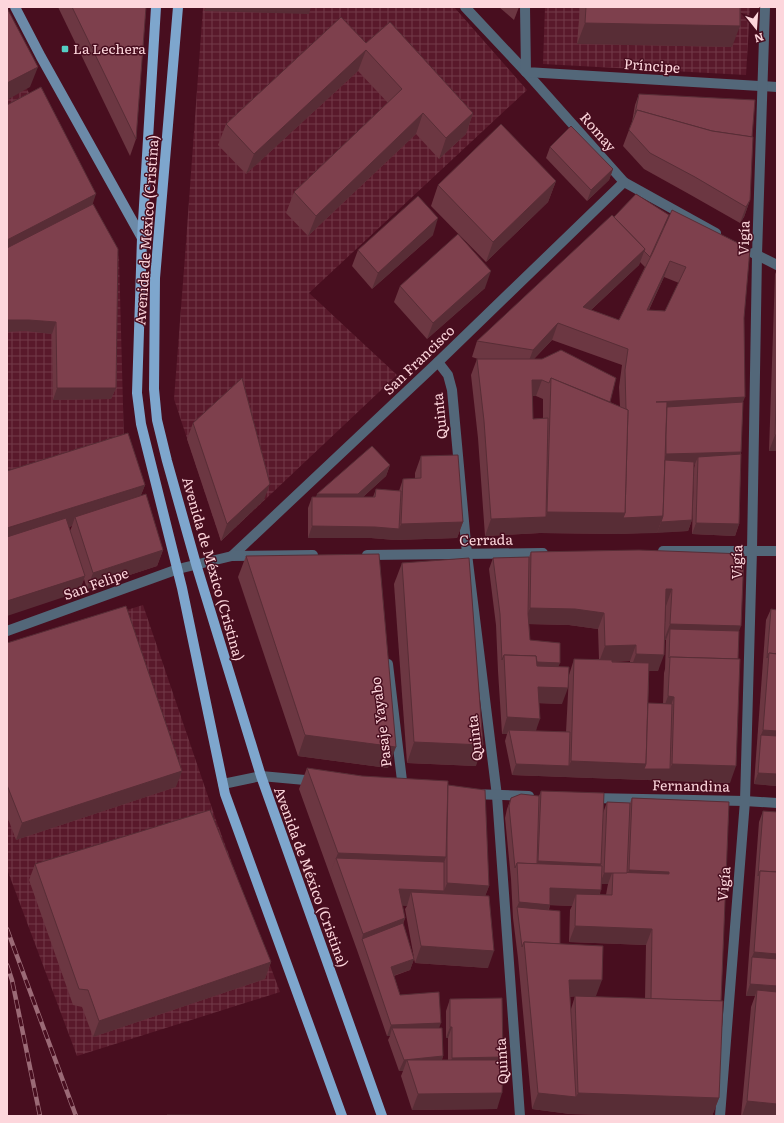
<svg xmlns="http://www.w3.org/2000/svg" width="784" height="1123" viewBox="0 0 784 1123" font-family="Literata,serif">
	<defs>
		<pattern id="industrial-grid" width="8" height="8" patternUnits="userSpaceOnUse"><rect width="8" height="8" fill="#59192b"/><path d="M0 4h8M4 0v8" fill="none" stroke="#723a49"/></pattern>
	</defs>
	<rect width="100%" height="100%" fill="#480e1f"/>
	<!-- industrial -->
	<g fill="url(#industrial-grid)">
		<path d="M203,7h251l73,83 -218,203 88,82 -176,166 -47,-142 11,-143z"/>
		<path d="M545,7h205l-4,68 -203,-11z"/>
		<path d="M7,53l112,204 5,186 -117,36z"/>
		<path d="M143,605l73,215 64,172 -203,64 -70,-187v-222z"/>
	</g>
	<g fill="none" stroke-linecap="round" stroke-linejoin="round">
		<!-- minor -->
		<g stroke="#536779" stroke-width="10">
			<path d="M465,7l61,65 98,110 92,51"/>
			<path d="M525,7l1,65 251,15"/>
			<path d="M753,253l24,12"/>
			<path d="M438,362l10,13 4,15 15,164 30,242 23,320"/>
			<path d="M663,551h114"/>
			<path d="M367,555l176,-2"/>
			<path d="M232,556l206,-194 186,-180"/>
			<path d="M7,631l171,-62 54,-13 81,-1"/>
			<path d="M388,664l15,125"/>
			<path d="M223,784l38,-8 55,5"/>
			<path d="M471,794l58,2"/>
			<path d="M591,798l154,3 32,2"/>
			<path d="M720,1116l25,-315 7,-251 5,-295 8,-248"/>
		</g>
		<!-- secondary -->
		<path stroke="#6c8aa8" stroke-width="10" d="M15,7l26,50 101,181"/>
		<!-- primary -->
		<g stroke="#7ea6cd" stroke-width="10">
			<path d="M156,7l-14,231 -5,155 4,31 41,164 43,206 117,322"/>
			<path d="M178,7l-23,271 -1,111 3,31 10,41 29,103 65,212 121,340"/>
		</g>
		<!-- rail casing -->
		<g stroke="#9b6a76" stroke-width="4.5">
			<g id="rail">
				<path d="M7,929l69,187"/>
				<path d="M7,965l5,15 28,136"/>
			</g>
		</g>
		<!-- rail -->
		<use href="#rail" stroke="#480e1f" stroke-width="3" stroke-dasharray="9" stroke-linecap="butt"/>
	</g>
	<!-- wall -->
	<g fill="#6c3742" fill-rule="evenodd">
		<path d="M58,7h88l-10,132 -6,17z"/>
		<path d="M499,7h20l-5,13z"/>
		<path d="M580,7h160l-8,40 -155,-3z"/>
		<path d="M366,43l107,70 -7,21 -27,25 -23,-25 -108,102 -22,-23 8,-21 94,-89 -30,-32 -112,103 -28,-29 8,-21z"/>
		<path d="M639,94l113,43 -2,63 -6,17 -4,6 -51,-29 -45,-25 -21,-23 9,-24 3,-17z"/>
		<path d="M7,105l86,99 23,184 -5,11 -58,1 -1,-66 -27,-3 -18,1z"/>
		<path d="M550,147l63,22 -4,11 -22,21 -41,-43z"/>
		<path d="M556,181l-8,21 -62,60 -55,-56 7,-21z"/>
		<path d="M636,194l108,124 -1,84 -2,50v2l-2,70 -4,12 -43,-2 2,-66 1,-4 -1,1 -2,55 -4,11 -70,3 -78,-1 -55,3 -7,-98 -7,-63 6,-16h1l-6,-2 5,-16 137,-124zM640,262l5,5 -26,53 -28,-10 48,-45zM664,277l15,6 -14,28 -16,-1zM552,340l70,25 -3,22 1,20 -10,-5 -68,-43h-8zM532,396h4l7,3v19l-10,1z"/>
		<path d="M433,235l-61,54 -20,-23 6,-16z"/>
		<path d="M777,270v181h-8l6,-177z"/>
		<path d="M400,286l85,2 -58,51 -33,-37z"/>
		<path d="M193,423l71,77 -43,41 -34,-102z"/>
		<path d="M421,456l42,66 -6,16 -62,2 -24,-2h-63v-30l4,-11h4l74,-32 -4,11 -23,21h10l3,-8 23,2 4,-12h12v-6z"/>
		<path d="M7,471l138,14 -4,10 22,55 -6,16 -70,23 -3,-10 -5,13zM72,526l-2,5 -1,-4z"/>
		<path d="M639,550l100,81 -9,152 -165,-6 -53,-2 -7,-34 2,-7h-5l-4,-63 -2,-46 -7,-56 4,-11 36,-1 2,-5zM665,605l1,1 -2,33zM529,624l40,1 29,4 1,30h-25l-5,16 -3,57 -30,-1 3,-28 23,1 -4,-37 -28,-27zM664,640h2l-1,29 -1,4 -1,31 -15,-1 1,-32h9zM630,661v2l-18,-1z"/>
		<path d="M246,556l142,212 -90,-12 -60,-179z"/>
		<path d="M402,563l74,203 -69,-3 -13,-179z"/>
		<path d="M771,609l6,177 -23,-2 12,-164z"/>
		<path d="M7,643l169,144 -160,53 -9,-24z"/>
		<path d="M307,768l55,8 86,9 41,101 -4,10 3,72 -73,-5 -1,-4 -4,11 -16,6 6,19 39,33 4,28 -1,4h6v-22h-2v-27l4,-12 53,58 -1,3 -5,49 -85,1 -11,-34 2,-5h-4l-11,-31 2,-4h-3l-30,-86 -58,-161zM402,905l5,1 -2,3 9,49 -11,-34 2,-6z"/>
		<path d="M541,791l62,22 4,-11 23,1 2,-5 97,4 -8,199 -2,97 -7,18h-71l-71,-2 -38,-5 -14,-151 -5,-40 -2,-39 -6,-61 2,-9 4,-11 28,-2zM601,884h7l-1,5 -1,6h-6zM550,905l22,1 -2,4 -1,32 77,3 -1,54 -70,-3h21l-36,-52 -11,-34zM575,996l-4,13 -1,-12z"/>
		<path d="M763,811l14,305h-36l10,-109 4,-11h-9l2,-28 11,-146z"/>
		<path d="M35,864l236,98 -6,17 -172,58 -11,-30 -9,-2 -44,-125z"/>
	</g>
	<!-- shaded-wall -->
	<g fill="#582d36">
		<path d="M206,7h105l-2,7 -105,-3z"/>
		<path d="M585,23l155,3 -8,21 -155,-3z"/>
		<path d="M366,50l-8,21 -112,103 8,-20z"/>
		<path d="M38,67l-8,20 -23,13v-17z"/>
		<path d="M423,113l-7,21 -108,102 8,-20z"/>
		<path d="M473,113l-7,21 -27,25 7,-21z"/>
		<path d="M613,169l-4,11 -22,21 4,-11z"/>
		<path d="M556,181l-8,21 -62,60 7,-20z"/>
		<path d="M96,194l-7,21 -82,42v-17z"/>
		<path d="M750,200l-6,17 -4,6 6,-16z"/>
		<path d="M438,218l-5,17 -61,54 6,-16z"/>
		<path d="M645,249l-6,16 -62,58 6,-16z"/>
		<path d="M670,261l-6,16 -23,49 6,-16z"/>
		<path d="M491,271l-6,17 -58,51 6,-16z"/>
		<path d="M7,320h22l27,2 -4,12 -27,-3 -18,1z"/>
		<path d="M558,323l-6,17 -25,26 6,-16z"/>
		<path d="M532,380h10l-6,16h-10z"/>
		<path d="M57,388h59l-5,11 -58,1z"/>
		<path d="M745,397l-6,16 -73,4 -10,-15z"/>
		<path d="M775,435h2v16h-8z"/>
		<path d="M741,452l-4,11 -39,-6 -3,7 -32,1v-3l3,-8z"/>
		<path d="M390,465l-4,11 -32,29h-41l4,-11z"/>
		<path d="M270,484l-6,16 -43,41 6,-17z"/>
		<path d="M145,485l-8,20 -62,12 -3,9 -65,21v-19z"/>
		<path d="M547,512l78,1 38,3 -6,17 -39,1 -78,-1 -55,3 6,-17 55,-2z"/>
		<path d="M692,520l-4,11 -31,2 4,-11z"/>
		<path d="M463,522l-6,16 -62,2 -24,-2h-63l4,-12 63,1 24,2 2,-5z"/>
		<path d="M696,523l43,1 -4,12 -43,-2z"/>
		<path d="M163,550l-6,16 -70,23 6,-16z"/>
		<path d="M85,576l-6,16 -72,24v-15z"/>
		<path d="M666,589h6l-6,17 -6,-1z"/>
		<path d="M530,608l45,1 29,4 -6,16 -29,-4 -45,-1z"/>
		<path d="M670,624l71,2 -6,16 -65,-13 -4,11h-2z"/>
		<path d="M636,645l-6,16 -31,1 6,-16z"/>
		<path d="M636,654l28,1 -6,16h-28z"/>
		<path d="M504,660l56,3 -5,12z"/>
		<path d="M538,687l30,1 -6,16 -30,-1z"/>
		<path d="M668,696l6,1 -6,16h-6z"/>
		<path d="M507,717l33,2 -6,17 -25,-6 -2,4h-5z"/>
		<path d="M763,730l14,1v17l-16,-13z"/>
		<path d="M305,735l91,12 -8,21 -90,-12z"/>
		<path d="M414,742l69,3 -7,21 -69,-3z"/>
		<path d="M571,761l75,3 24,5 2,-5 64,2 -6,17 -165,-6 -53,-2 4,-11 53,2z"/>
		<path d="M182,771l-6,16 -160,53 6,-17z"/>
		<path d="M758,773l19,1v12l-23,-2z"/>
		<path d="M338,853l108,4 -7,21 -103,-20 -6,16z"/>
		<path d="M538,861l63,3 -6,16 -63,-2z"/>
		<path d="M629,870l40,2 -6,16 -40,-2z"/>
		<path d="M604,873h8l-4,11h-8z"/>
		<path d="M447,883l42,3 -6,16 -42,-3z"/>
		<path d="M550,888l51,2 -6,17 -19,-13 -4,12 -26,-1h4l-6,16 -27,-14 2,-5z"/>
		<path d="M399,889l45,2 -6,16 -27,-15 -4,14 -14,-1z"/>
		<path d="M405,918l-6,17 -37,4 1,-5z"/>
		<path d="M575,926l77,3 -6,16 -77,-3z"/>
		<path d="M421,946l73,5 -6,17 -73,-5z"/>
		<path d="M754,952l23,2v16l-25,-13z"/>
		<path d="M414,959l-4,11 -24,8 5,-11z"/>
		<path d="M271,962l-6,17 -172,58 6,-16z"/>
		<path d="M569,980h33l-6,16 -33,1z"/>
		<path d="M750,984l27,2v12l-20,-8 -2,6h-9z"/>
		<path d="M441,1023l-4,11 -45,-6 -2,8h-3l4,-11z"/>
		<path d="M450,1027h2l-4,11h-2z"/>
		<path d="M443,1056l-4,11 -32,-7 -4,11h-4l5,-11z"/>
		<path d="M503,1057l-5,11 -50,1 4,-11z"/>
		<path d="M502,1093l-5,16 -85,1 6,-16z"/>
		<path d="M538,1093l38,4 2,-4 141,5 -7,18h-71l-71,-2 -38,-5z"/>
		<path d="M747,1101l30,3v12h-35z"/>
	</g>
	<!-- building -->
	<g fill="#7e404d" stroke="#582d36" fill-rule="evenodd">
		<path d="M72,7h74l-10,132z"/>
		<path d="M586,7h154v19l-155,-3z"/>
		<path d="M7,8l31,59 -31,16z"/>
		<path d="M341,17l25,26 24,-21 83,91 -27,25 -23,-25 -107,103 -22,-24 108,-103 -36,-39 -112,104 -28,-30z"/>
		<path d="M41,87l55,107 -89,46v-135z"/>
		<path d="M639,94l116,6 -3,37 -40,-6 -75,-21 -2,4z"/>
		<path d="M637,110l75,21 41,6 -3,63 -4,7 -51,-30 -45,-24 -21,-23z"/>
		<path d="M501,124l55,57 -63,61 -55,-57z"/>
		<path d="M571,126l42,43 -22,21 -41,-43z"/>
		<path d="M636,194l33,21 -19,42 -6,-6 1,-2 -31,-32z"/>
		<path d="M418,196l20,22 -60,55 -20,-23z"/>
		<path d="M93,204l25,45 -2,139h-59l-1,-66 -27,-2h-22v-72z"/>
		<path d="M672,210l78,39 -6,69 1,79 -89,5h11l-4,114 -40,2 2,-5 3,-103 -2,-1 -1,-39 3,-21 -70,-26 -25,27 -56,-9 135,-126 33,34 -62,58 36,13 34,-68zM670,261l16,6 -21,44 -18,-1z"/>
		<path d="M458,234l33,37 -58,52 -33,-37z"/>
		<path d="M561,350l55,28 -6,24 -59,-24 -2,5 -7,-3h-10l1,39 15,-1 -2,99 -55,2 -7,-98 -7,-62h65z"/>
		<path d="M777,372v63h-2z"/>
		<path d="M242,378l28,106 -43,40 -34,-101z"/>
		<path d="M551,378l77,32 -3,103 -78,-1z"/>
		<path d="M743,402l-2,50 -75,2v-18l1,-29z"/>
		<path d="M128,433l17,52 -138,43v-57z"/>
		<path d="M372,446l18,19 -32,29h-41z"/>
		<path d="M741,454l-2,70 -43,-1 2,-66z"/>
		<path d="M458,455l5,67 -62,2 2,-45 18,-1v-22z"/>
		<path d="M665,460l29,2 -2,58 -31,2 2,-6z"/>
		<path d="M376,489l25,2 -2,38 -24,-2 -63,-1v-29h63z"/>
		<path d="M146,494l17,56 -70,23 -18,-56z"/>
		<path d="M66,518l19,58 -78,25v-64z"/>
		<path d="M639,550l105,4 -3,72 -71,-2 2,-35h-6l-2,66 -28,-1v-9l-31,1 -1,-33 -29,-4 -45,-1 1,-56z"/>
		<path d="M379,554l17,193 -91,-12 -59,-179z"/>
		<path d="M529,557l-1,57 2,26 30,3v20l-23,-1 -1,-6 -32,-1 -2,5 -2,-46 -7,-56z"/>
		<path d="M469,558l14,187 -69,-3 -12,-179z"/>
		<path d="M126,606l56,165 -160,52 -15,-38v-142z"/>
		<path d="M771,609l6,1v44l-8,-1 -2,5z"/>
		<path d="M670,629l69,2 -1,28 -68,-2 -1,1z"/>
		<path d="M769,653l8,1v77l-14,-1z"/>
		<path d="M504,655l32,1 1,10 32,1 -1,21 -30,-1 2,32 -33,-2z"/>
		<path d="M670,657l70,2 -4,107 -64,-2 2,-67 -6,-1z"/>
		<path d="M574,659l38,1v2l37,1 -3,101 -75,-3z"/>
		<path d="M648,703l24,1 -2,65h-26l2,-5z"/>
		<path d="M509,730l61,2 -1,34 -53,-2z"/>
		<path d="M761,735l16,1v38l-19,-1z"/>
		<path d="M307,768l55,8 86,5 -2,76 -108,-4z"/>
		<path d="M448,785l37,5 4,96 -42,-3v-45z"/>
		<path d="M541,791l63,2 -3,71 -63,-3z"/>
		<path d="M521,794l18,2 -2,68 -20,-1 -2,5 -6,-62 2,-8z"/>
		<path d="M632,798l97,4 -8,199 -70,-2 1,-70 -77,-3 1,-32 36,1 1,-23 56,2v-2l-40,-2z"/>
		<path d="M607,802l23,1 -3,70h-23z"/>
		<path d="M210,810l61,152 -172,59 -11,-31 -9,-1 -44,-125z"/>
		<path d="M763,811l14,1v60l-17,-1 -2,5z"/>
		<path d="M336,858l108,4v29l-45,-2 6,29 -42,16z"/>
		<path d="M517,863l85,3 -1,24 -51,-2v17l-31,-3z"/>
		<path d="M760,871l17,1v82l-23,-2z"/>
		<path d="M411,892l78,4 5,55 -73,-5z"/>
		<path d="M517,907l43,4v33l-36,-2 -2,5z"/>
		<path d="M403,923l11,36 -23,8 9,28 39,-3 2,31 -50,2 -29,-86z"/>
		<path d="M524,942l79,4 -1,34h-33l7,117 -38,-4z"/>
		<path d="M752,957l25,2v27l-27,-2z"/>
		<path d="M757,990l20,2v112l-30,-3z"/>
		<path d="M575,996l148,5 -4,97 -141,-5z"/>
		<path d="M502,998l1,59 -51,1v-31h-2v-28z"/>
		<path d="M392,1028h50l1,28 -39,4z"/>
		<path d="M407,1060h96l-1,33 -84,1z"/>
		<path d="M167,1115l132,1h-133z"/>
	</g>
	<!-- markers -->
	<rect fill="#55cec4" stroke="#480e1f" stroke-width="1.5" x="61" y="45" width="8" height="8" rx="2"/>
	<g text-anchor="middle" stroke-width="3" stroke-linejoin="round" paint-order="stroke">
		<!-- poi labels -->
		<g font-size="14" fill="#fdd6dc" stroke="#480e1f" text-anchor="start">
			<text x="73" y="54">La Lechera</text>
		</g>
		<!-- street labels -->
		<g font-size="14" fill="#fdd6dc" stroke="#480e1f">
			<text transform="translate(652 66) rotate(4)" y="5">Príncipe</text>
			<text transform="translate(598 132) rotate(49)" y="5">Romay</text>
			<text transform="translate(147 230) rotate(-86)" y="5">Avenida de México (Cristina)</text>
			<text transform="translate(744 238) rotate(-88)" y="5">Vigía</text>
			<text transform="translate(419 360) rotate(-44)" y="5">San Francisco</text>
			<text transform="translate(440 416) rotate(-96)" y="5">Quinta</text>
			<text transform="translate(486 540) rotate(-1)" y="5">Cerrada</text>
			<text transform="translate(737 562) rotate(-89)" y="5">Vigía</text>
			<text transform="translate(213 569) rotate(74)" y="5">Avenida de México (Cristina)</text>
			<text transform="translate(96 584) rotate(-20)" y="5">San Felipe</text>
			<text transform="translate(381 722) rotate(-97)" y="5">Pasaje Yayabo</text>
			<text transform="translate(475 738) rotate(-97)" y="5">Quinta</text>
			<text transform="translate(691 786) rotate(1)" y="5">Fernandina</text>
			<text transform="translate(311 877) rotate(70)" y="5">Avenida de México (Cristina)</text>
			<text transform="translate(724 884) rotate(-85)" y="5">Vigía</text>
			<text transform="translate(502 1061) rotate(-94)" y="5">Quinta</text>
		</g>
	</g>
	<!-- border -->
	<rect width="784" height="1123" fill="none" stroke="#fdd6dc" stroke-width="16"/>
	<!-- north arrow -->
	<g transform="translate(756 28) rotate(163)" stroke="#480e1f" stroke-width="3" paint-order="stroke">
	<path d="M0-3L7 15L0 10L-7 15Z" fill="#fdd6dc"/>
	<text y="-6" font-size="11" font-weight="bold" text-anchor="middle" fill="#fdd6dc">N</text>
	</g>
</svg>
